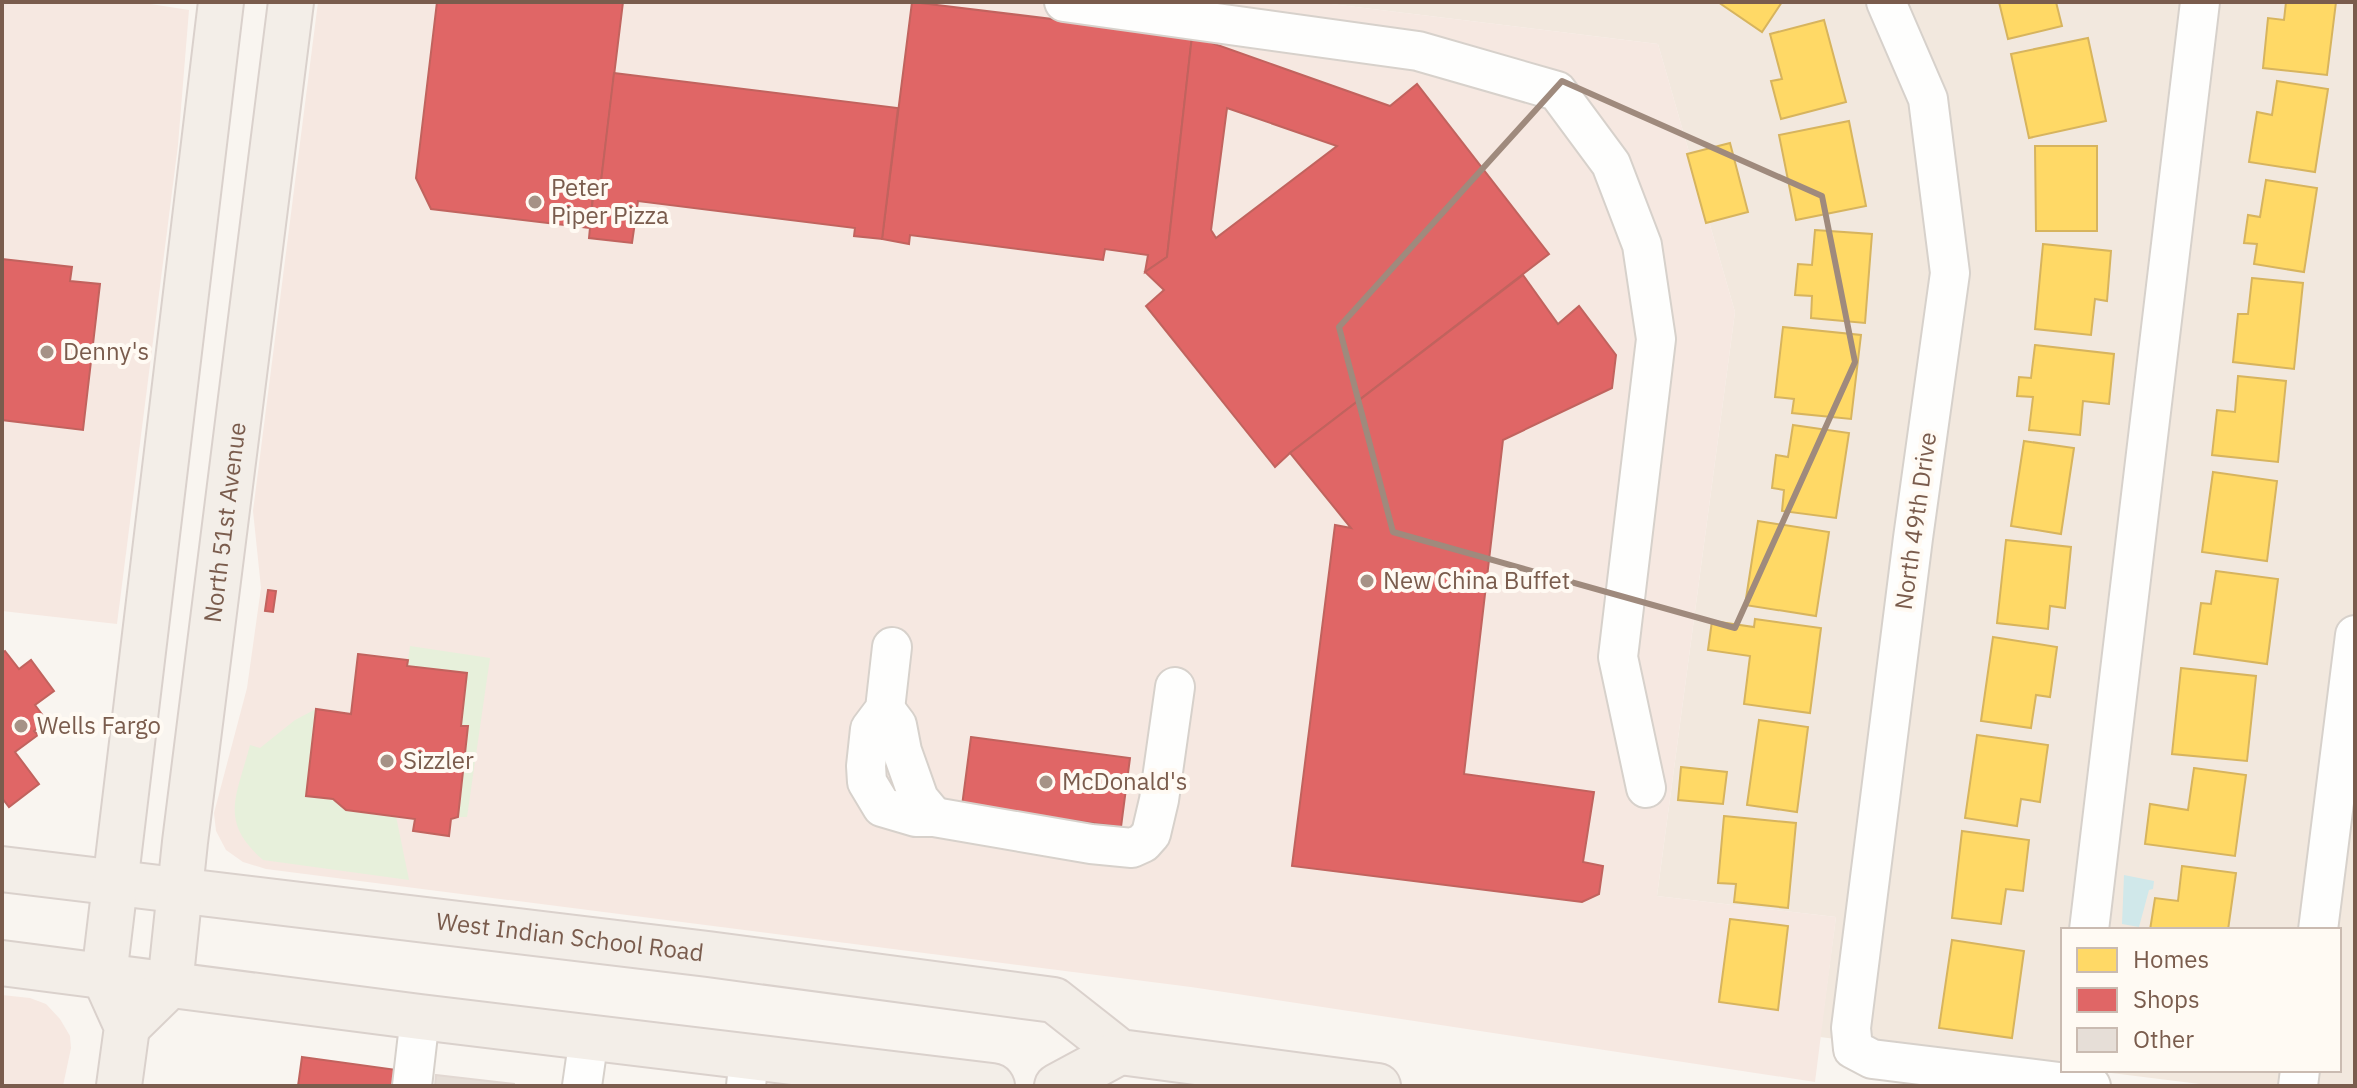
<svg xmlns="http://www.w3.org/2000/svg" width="2357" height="1088" viewBox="0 0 2357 1088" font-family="'IBM Plex Sans',sans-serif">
	<rect width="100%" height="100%" fill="#f9f5f0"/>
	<!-- residential -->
	<path fill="#f2e8de" d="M1315,2h1040v1084h-139l-129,-16h252v-140h-276v137l-243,-30 16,-120 -179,-21 78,-584 -77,-268z"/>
	<!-- commercial -->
	<g fill="#f6e8e1">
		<path d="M2,2h136l51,8 -11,135 -61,479 -115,-13z"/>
		<path d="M318,2h997l343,42 77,268 -78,584 179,21 -21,165 -624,-95 -925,-118 -23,-7 -17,-12 -10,-19 -2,-18 33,-125 14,-100 -8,-77z"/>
		<path d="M2,995l28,3 16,6 14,15 10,17 1,12 -8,38h-61z"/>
	</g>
	<!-- green -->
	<g fill="#e7f0db">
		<path d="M410,646l80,12 -23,159h-9l10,-90 -7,-1 6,-53 -60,-7z"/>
		<path d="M316,709l-10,86 27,4 13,11 50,6 13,64 -146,-20c-45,-39 -26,-64 -13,-115l10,3 35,-28z"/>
	</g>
	<!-- water -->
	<path fill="#d0e8ea" d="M2124,875l30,6 -1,8 -4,1 -10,37 -17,-3z"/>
	<!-- homes -->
	<g fill="#ffd966" stroke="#d7b45e" stroke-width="2">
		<path d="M1718,2h64l-20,30z"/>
		<path d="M1999,2h57l6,24 -54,13z"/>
		<path d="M2286,2h50l-9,73 -64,-7 5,-50 16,2z"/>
		<path d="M1824,20l22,82 -65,17 -10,-38 11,-2 -12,-45z"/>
		<path d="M2088,38l18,83 -77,17 -18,-84z"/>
		<path d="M2277,81l51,8 -13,83 -66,-10 8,-50 15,3z"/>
		<path d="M1849,121l17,85 -70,14 -17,-85z"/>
		<path d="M1730,143l18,69 -42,11 -19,-69z"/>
		<path d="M2035,146h62v85h-61z"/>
		<path d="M2266,180l51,8 -13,84 -50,-8 3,-20 -13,-1 4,-28 12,2z"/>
		<path d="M1815,230l57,4 -7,89 -54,-5 1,-22 -17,-1 3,-31 14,1z"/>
		<path d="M2043,244l68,7 -4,50 -12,-2 -4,36 -56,-6z"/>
		<path d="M2252,278l51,5 -9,86 -61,-7 5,-48h10z"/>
		<path d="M1783,327l78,8 -10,84 -59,-6 2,-14 -19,-2z"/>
		<path d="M2035,345l79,9 -5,50 -26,-3 -3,34 -51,-5 4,-33 -16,-1 2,-19 12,1z"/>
		<path d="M2238,376l48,5 -8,81 -66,-7 5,-45 18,2z"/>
		<path d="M1793,425l56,8 -13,85 -54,-7 2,-21 -12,-2 4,-33 12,2z"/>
		<path d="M2024,441l50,7 -13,86 -50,-8z"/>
		<path d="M2213,472l64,9 -10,80 -65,-9z"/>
		<path d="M1758,521l71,11 -13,84 -71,-11z"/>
		<path d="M2006,540l65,7 -6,61 -15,-2 -2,23 -51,-6z"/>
		<path d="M2216,571l62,8 -11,85 -73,-10 7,-51 10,1z"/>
		<path d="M1755,619l66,9 -11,85 -66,-9 6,-48 -42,-6 4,-29 42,6z"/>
		<path d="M1993,637l64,10 -7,50 -14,-2 -5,33 -50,-7z"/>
		<path d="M2181,668l75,8 -9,85 -75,-7z"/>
		<path d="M1759,720l49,7 -11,85 -50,-7z"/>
		<path d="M1977,735l71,10 -8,57 -19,-3 -4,27 -52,-8z"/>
		<path d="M1681,767l46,5 -4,32 -45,-4z"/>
		<path d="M2194,768l52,7 -11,81 -90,-12 5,-40 38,6z"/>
		<path d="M1724,816l72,7 -8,85 -54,-6 2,-18 -18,-1z"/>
		<path d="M1962,831l67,9 -6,51 -17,-2 -5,35 -49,-6z"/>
		<path d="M2182,866l54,7 -8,57h-78l5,-32 23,3z"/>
		<path d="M1730,919l58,7 -10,84 -59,-8z"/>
		<path d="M1952,940l72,11 -12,87 -73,-10z"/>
	</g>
	<!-- shops -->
	<g fill="#e06666" stroke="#c1635e" stroke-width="2" fill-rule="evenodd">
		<path d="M437,2h186l-24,196 -6,-1 -4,31 -158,-19 -15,-31z"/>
		<path d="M912,2l280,34 -25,221 -22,15 3,-17 -43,-6 -2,11 -193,-25 -1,9 -27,-5z"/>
		<path d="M1192,36l198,70 27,-22 132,170 -259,199 -15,14 -129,-161 18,-16 -19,-18 22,-15zM1227,108l110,38 -121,92 -5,-8z"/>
		<path d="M614,73l284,35 -16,131 -28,-3 1,-8 -217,-27 -6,42 -43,-5 4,-41 6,1z"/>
		<path d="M2,259l70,8 -2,14 30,3 -17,146 -81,-10z"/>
		<path d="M1523,275l35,49 21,-18 37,49 -4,33 -109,52 -39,334 130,18 -11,70 20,4 -4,28 -17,8 -290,-36 43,-341 16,3 -61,-75z"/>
		<path d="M268,590l8,1 -3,21 -8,-1z"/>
		<path d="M5,651l14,18 12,-9 23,31 -19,14 12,16 -13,10 4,4 -23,17 24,32 -30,23 -7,-9v-145z"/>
		<path d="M358,654l50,6 -1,6 60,7 -6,53h7l-10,91 -7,2 -2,17 -36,-5 2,-12 -69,-9 -13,-11 -27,-3 10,-87 35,5z"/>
		<path d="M971,737l159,21 -9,69 -159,-21z"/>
		<path d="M302,1057l95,13 -2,16h-97z"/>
	</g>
	<!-- building -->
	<path fill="#e6ded7" stroke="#e2d8d2" stroke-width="2" d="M436,1075l78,9v2h-79z"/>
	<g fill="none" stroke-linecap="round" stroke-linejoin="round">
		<!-- minor casing -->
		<g stroke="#d7d1cb" stroke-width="42">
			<g id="minor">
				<path d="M1064,2l354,49 139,40 54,73 31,81 14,94 -38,318 28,131"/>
				<path d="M1886,2l42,97 22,174 -37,265 -62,490 2,21 19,10 219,27"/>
				<path d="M892,647l-7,62 -15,20 -4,37 1,16 15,25 34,10h18l157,27 41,4 11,-5 8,-9 8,-34 16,-113"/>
				<path d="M885,709l12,16 5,26 17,48 15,18"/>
				<path d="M2089,930l111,-928"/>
				<path d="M2318,930l37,-295"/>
				<path d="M412,1086l8,-69"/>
				<path d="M582,1086l7,-49"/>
				<path d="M746,1086l3,-29"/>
				<path d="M2298,1086l2,-16"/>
			</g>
		</g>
		<!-- major casing -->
		<g stroke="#dad1cc" stroke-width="48">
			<g id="major">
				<path id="s1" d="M2,869l706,85 346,46 66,52 258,34"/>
				<path d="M2,963l418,54 572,69"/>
				<path id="s2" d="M127,1027l43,-42 15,-143 106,-840"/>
				<path d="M119,1086l8,-59 -23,-51 117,-974"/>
				<path d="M1057,1086l63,-34"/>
			</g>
		</g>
		<!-- minor -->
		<use href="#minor" stroke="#fefefd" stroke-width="38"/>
		<!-- major -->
		<use href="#major" stroke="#f3eee8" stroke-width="44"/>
	</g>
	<!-- marked area -->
	<path fill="none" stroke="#9f8a7d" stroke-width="6" stroke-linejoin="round" d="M1562,81l260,115 33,166 -120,266 -342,-96 -54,-205z"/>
	<!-- markers -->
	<g fill="#a69286" stroke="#fffaf3" stroke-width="3">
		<circle cx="535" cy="202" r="8"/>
		<circle cx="47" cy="352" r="8"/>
		<circle cx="1367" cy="581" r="8"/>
		<circle cx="21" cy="726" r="8"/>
		<circle cx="387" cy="761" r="8"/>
		<circle cx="1046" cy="782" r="8"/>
	</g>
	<g text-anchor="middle" stroke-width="8" stroke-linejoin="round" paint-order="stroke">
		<!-- poi labels -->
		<g font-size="24" fill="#7a5c4d" stroke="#fffaf3" text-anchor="start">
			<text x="551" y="196">Peter<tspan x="551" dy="28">Piper Pizza</tspan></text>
			<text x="63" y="360">Denny's</text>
			<text x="1383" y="589">New China Buffet</text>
			<text x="37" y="734">Wells Fargo</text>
			<text x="403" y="769">Sizzler</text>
			<text x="1062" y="790">McDonald's</text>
		</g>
		<!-- street labels -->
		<g font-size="24" fill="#7a5c4d" stroke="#fffaf3">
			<text transform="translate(1916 521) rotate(-82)" y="8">North 49th Drive</text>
			<text dy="8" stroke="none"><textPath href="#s2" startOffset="526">North 51st Avenue</textPath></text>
			<text dy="8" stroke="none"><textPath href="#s1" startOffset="572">West Indian School Road</textPath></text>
		</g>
	</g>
	<!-- border -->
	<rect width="2357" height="1088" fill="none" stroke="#7a5c4d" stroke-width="8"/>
	<!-- legend -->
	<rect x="2061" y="928" width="280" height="144" fill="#fffaf3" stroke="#cabbb1" stroke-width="2"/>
	<rect x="2077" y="948" width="40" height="24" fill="#ffd966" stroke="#cabbb1" stroke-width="2"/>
	<text x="2133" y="968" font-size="24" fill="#7a5c4d">Homes</text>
	<rect x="2077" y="988" width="40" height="24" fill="#e06666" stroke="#cabbb1" stroke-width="2"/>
	<text x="2133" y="1008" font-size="24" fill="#7a5c4d">Shops</text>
	<rect x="2077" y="1028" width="40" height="24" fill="#e6ded7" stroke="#cabbb1" stroke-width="2"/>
	<text x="2133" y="1048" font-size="24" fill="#7a5c4d">Other</text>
</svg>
